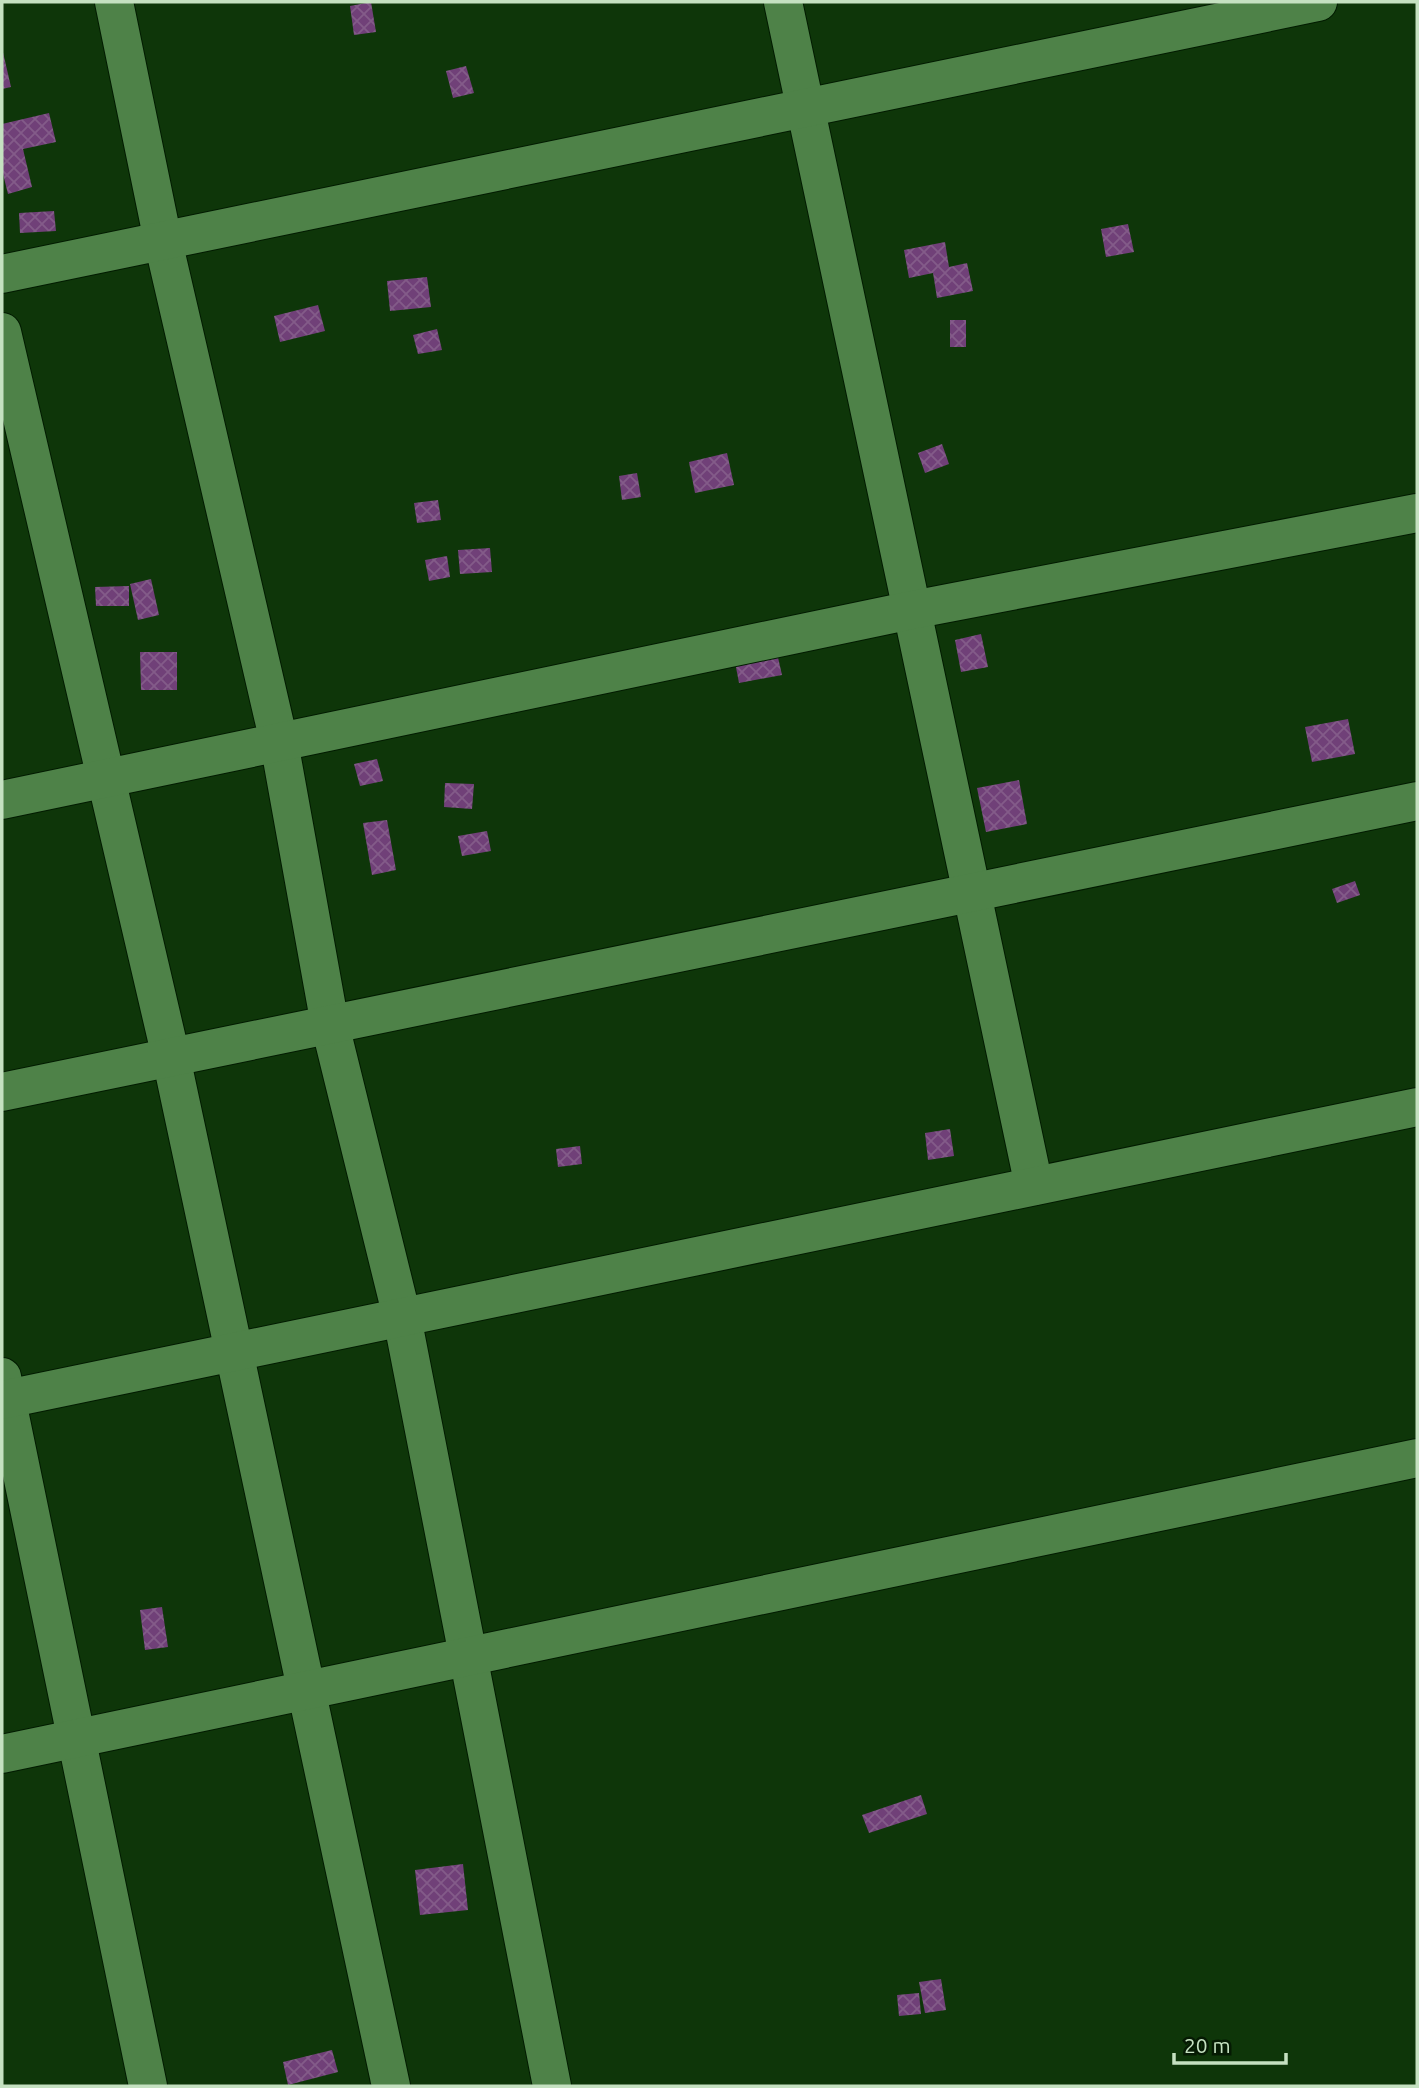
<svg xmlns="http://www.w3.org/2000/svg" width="1419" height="2088" viewBox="0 0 1419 2088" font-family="Ubuntu,sans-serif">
	<defs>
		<pattern id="building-cross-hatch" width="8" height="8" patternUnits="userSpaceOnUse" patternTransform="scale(1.75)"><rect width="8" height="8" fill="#704078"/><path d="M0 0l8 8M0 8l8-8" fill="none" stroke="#835b89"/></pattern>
	</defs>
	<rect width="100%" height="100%" fill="#0e3609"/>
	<!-- building -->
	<g fill="url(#building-cross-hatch)">
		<path d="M371,2l5,30 -22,3 -4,-29z"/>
		<path d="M2,48l9,39 -9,2z"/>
		<path d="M466,66l8,27 -21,5 -7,-27z"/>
		<path d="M49,113l7,29 -33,7 9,38 -24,7 -6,-24v-46z"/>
		<path d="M54,211l2,20 -36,2 -1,-20z"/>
		<path d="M1128,224l6,28 -28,5 -5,-28z"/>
		<path d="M945,242l4,25 18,-4 6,28 -36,7 -4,-25 -24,5 -5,-28z"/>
		<path d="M427,277l4,30 -41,4 -3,-30z"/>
		<path d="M318,305l7,26 -45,11 -6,-26z"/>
		<rect x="950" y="320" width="16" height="27"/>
		<path d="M437,329l5,21 -24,4 -5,-19z"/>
		<path d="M942,444l7,20 -24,9 -7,-20z"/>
		<path d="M727,453l7,32 -39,8 -6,-31z"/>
		<path d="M637,473l4,24 -19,3 -3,-24z"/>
		<path d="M438,500l3,20 -24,3 -3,-20z"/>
		<path d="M490,548l2,24 -32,2 -2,-24z"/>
		<path d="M447,556l3,21 -21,4 -4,-21z"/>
		<path d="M151,579l8,36 -21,5 -8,-36z"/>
		<path d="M129,586v20h-33l-1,-19z"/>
		<path d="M981,634l7,33 -27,5 -6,-32z"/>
		<path d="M140,652h37v38h-36z"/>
		<path d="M777,653l5,22 -43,8 -4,-21z"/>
		<path d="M1348,719l7,35 -43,8 -7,-35z"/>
		<path d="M377,759l6,22 -23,5 -6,-22z"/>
		<path d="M1019,780l8,44 -41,8 -9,-44z"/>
		<path d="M445,783l29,1 -2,25 -28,-2z"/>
		<path d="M387,820l9,50 -24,5 -9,-52z"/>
		<path d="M487,831l4,20 -29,5 -4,-20z"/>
		<path d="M1355,881l5,14 -23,8 -5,-14z"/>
		<path d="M950,1129l4,27 -26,4 -3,-27z"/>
		<path d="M580,1146l2,18 -24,3 -2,-18z"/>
		<path d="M162,1607l6,40 -23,3 -5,-40z"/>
		<path d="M921,1795l6,19 -58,19 -7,-18z"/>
		<path d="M463,1864l5,46 -48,5 -5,-45z"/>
		<path d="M941,1979l5,31 -21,3 -6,-31z"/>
		<path d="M919,1993l2,21 -22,2 -2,-21z"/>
		<path d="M332,2050l6,22 -50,13 -5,-23z"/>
	</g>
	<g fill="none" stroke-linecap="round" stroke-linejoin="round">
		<!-- minor casing -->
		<g stroke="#021b00" stroke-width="40">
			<g id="minor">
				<path d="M114,2l49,239 116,501 51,283 72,292 150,769"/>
				<path d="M783,2l251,1184"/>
				<path d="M2,274l1316,-272"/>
				<path d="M2,332l169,725 220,1029"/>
				<path d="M2,800l910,-190 505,-97"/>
				<path d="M2,1092l1415,-291"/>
				<path d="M2,1377l146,709"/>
				<path d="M2,1400l1415,-293"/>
				<path d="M2,1754l1415,-296"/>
			</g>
		</g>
		<!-- minor -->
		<use href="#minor" stroke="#4e8248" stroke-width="38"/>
	</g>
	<!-- border -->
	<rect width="1419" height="2088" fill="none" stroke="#c5e1c1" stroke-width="7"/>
	<!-- scale -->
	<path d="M1174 2053v10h112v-10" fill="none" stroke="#c5e1c1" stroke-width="3.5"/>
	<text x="1184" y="2053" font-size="21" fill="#c5e1c1" stroke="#051a03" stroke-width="5" paint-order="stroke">20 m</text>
</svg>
